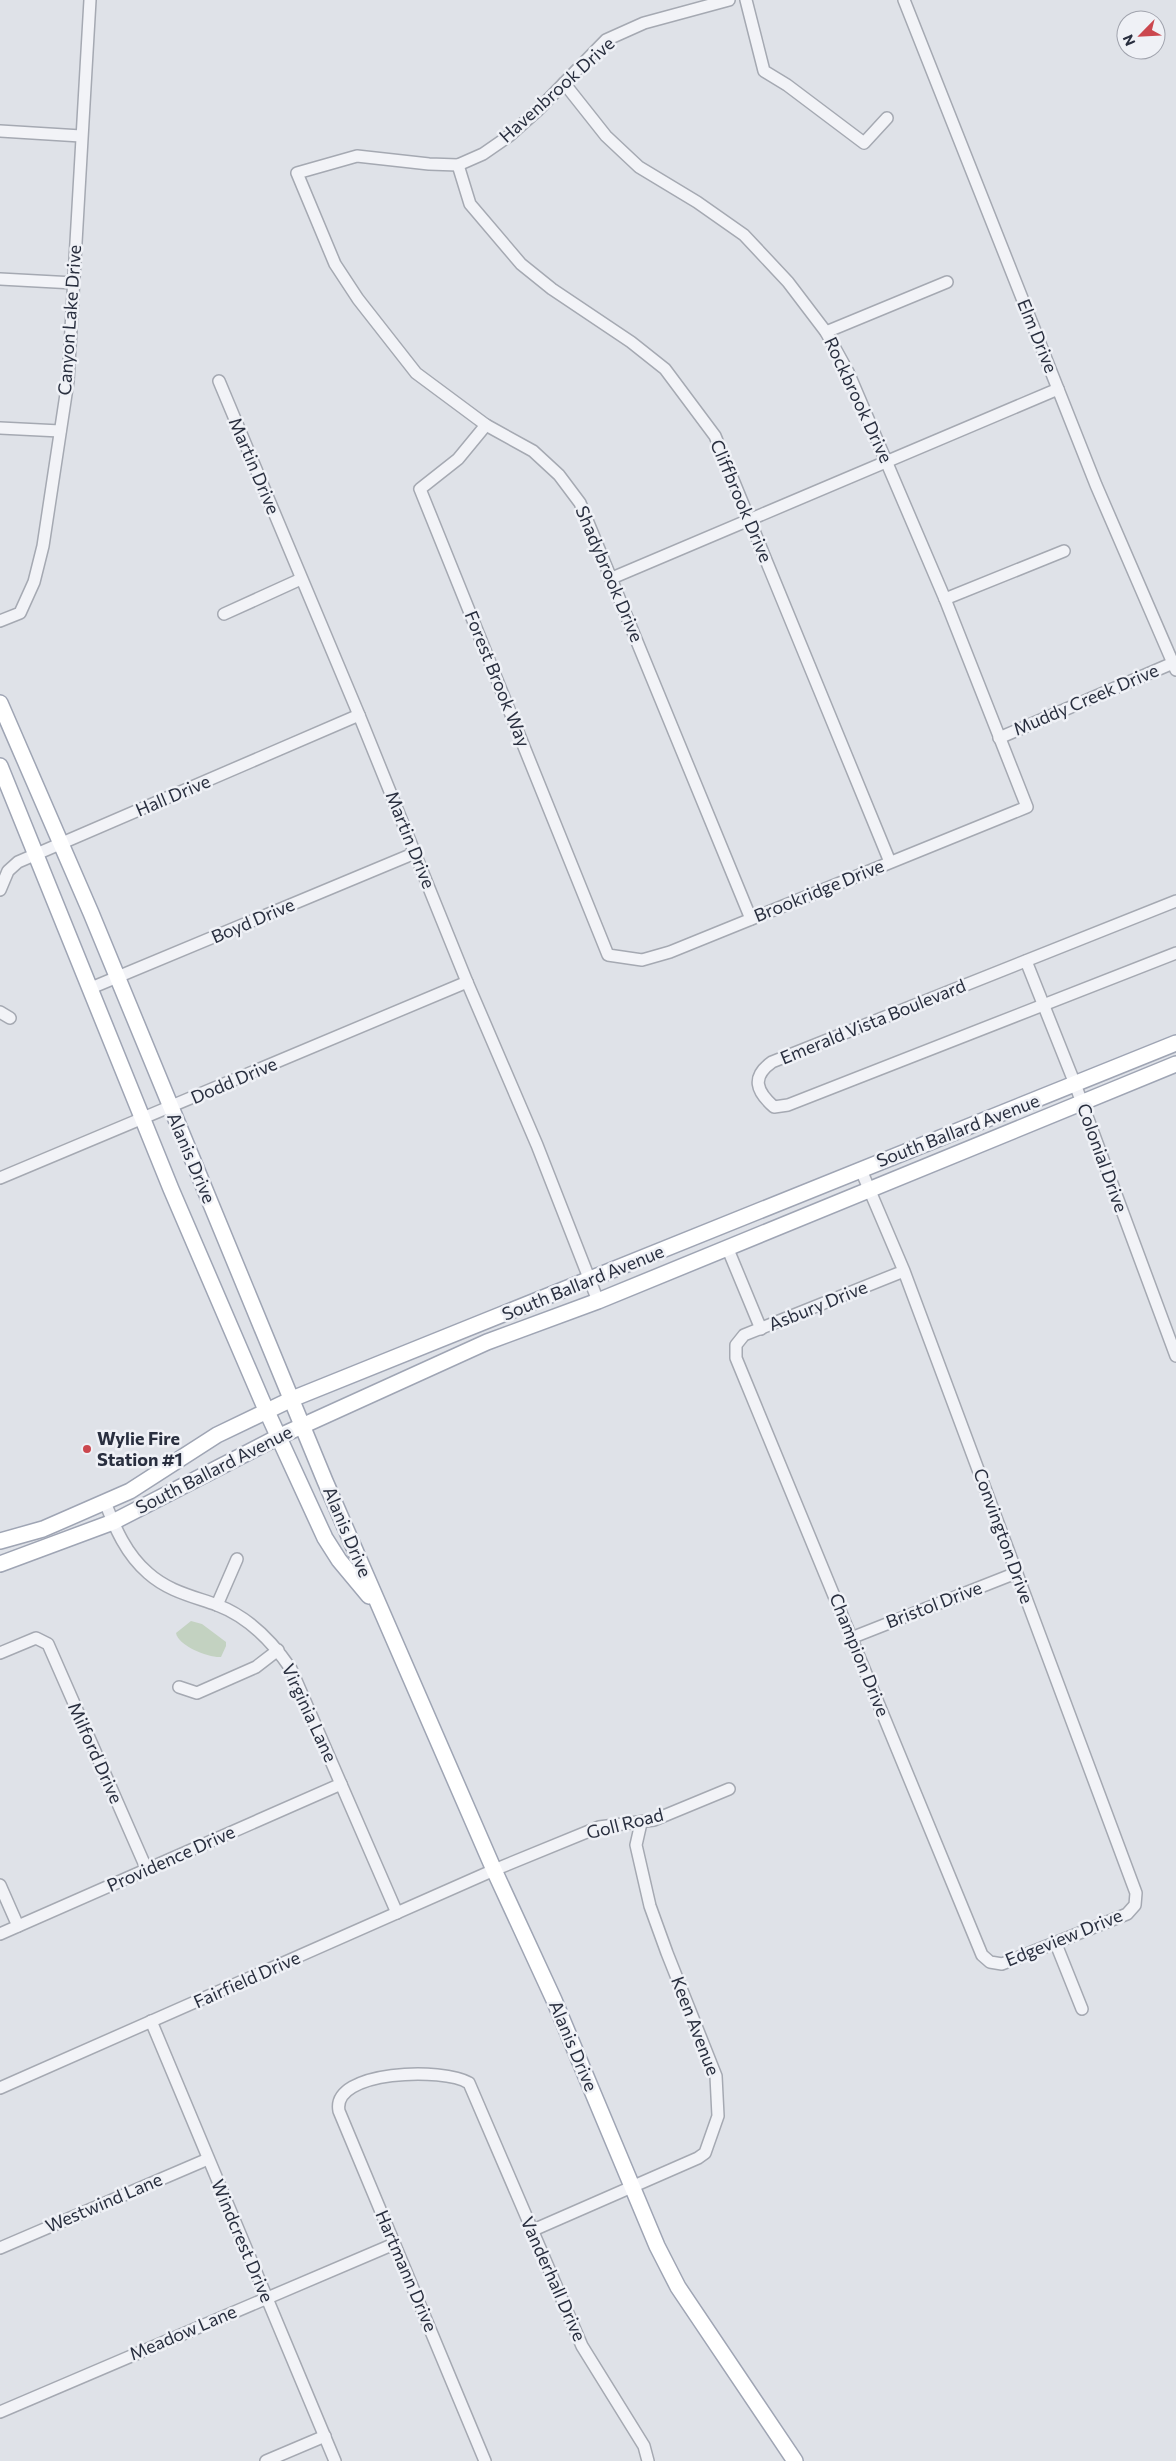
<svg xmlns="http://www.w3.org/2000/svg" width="1176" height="2461" viewBox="0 0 1176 2461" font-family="Commissioner,sans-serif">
	<rect width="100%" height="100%" fill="#dfe2e8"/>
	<!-- green -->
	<path fill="#c3d2c1" d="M191,1621l11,3 24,18v4l-5,11c-12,1 -43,-11 -45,-24z"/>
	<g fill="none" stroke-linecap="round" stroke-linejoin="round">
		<!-- minor casing -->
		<g stroke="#a5a9b2" stroke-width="14">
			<g id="minor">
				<path d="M729,0l-85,23 -38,17 -69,71 -28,25 -26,18 -25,11 -29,-1 -72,-8 -60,17 38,91 23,35 58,74 70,52 47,26 26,24 21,28 171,416"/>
				<path d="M746,0l18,71 23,14 77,58 23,-25"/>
				<path d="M904,0l192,485 80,185"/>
				<path d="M0,131l81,5"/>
				<path d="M458,165l12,39 51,60 31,25 79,53 34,27 50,67 175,426"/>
				<path d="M0,279l74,4"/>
				<path d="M826,332l121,-50"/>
				<path d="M219,381l140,334 108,267 70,163 61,156"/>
				<path d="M486,425l-28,34 -38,30 188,466 34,5 28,-8 357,-145 -82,-208 -97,-227 -22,-40 -38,-50 -44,-47 -47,-33 -58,-35 -33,-31 -42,-53"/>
				<path d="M0,428l60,3"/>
				<path d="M612,578l446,-189"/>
				<path d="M945,599l119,-48"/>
				<path d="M224,614l77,-35"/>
				<path d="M0,621l20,-8 14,-31 9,-36 25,-165 22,-381"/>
				<path d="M999,738l174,-75"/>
				<path d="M0,890l8,-19 10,-9 341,-147"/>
				<path d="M1176,901l-404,161c-21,15 -16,29 2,45l14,-2 388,-152"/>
				<path d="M1026,961l49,123 101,272"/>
				<path d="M91,988l324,-135"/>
				<path d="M0,1012l10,6"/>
				<path d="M861,1170l43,101 232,622 -1,12 -8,9 -125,50 -12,-2 -8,-7 -246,-597v-13l8,-10 160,-64"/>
				<path d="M0,1178l467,-196"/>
				<path d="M727,1247l34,82"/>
				<path d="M105,1502c10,26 21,52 43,71 20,18 44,23 69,32 32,12 55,36 74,64l106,244"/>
				<path d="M217,1605l20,-46"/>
				<path d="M851,1638l165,-65"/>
				<path d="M0,1653l36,-15 12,6 99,226"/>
				<path d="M179,1687l18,6 59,-26 22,-17"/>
				<path d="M0,1885l18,41"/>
				<path d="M0,1934l341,-150"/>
				<path d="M1056,1944l26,65"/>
				<path d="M151,2021l184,440"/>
				<path d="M0,2088l494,-218 105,-43 55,-7 75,-31"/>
				<path d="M531,2231l167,-73 7,-5 13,-37 -2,-40 -49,-123 -17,-47 -14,-61 5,-22"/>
				<path d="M0,2248l208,-89"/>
				<path d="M0,2412l394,-168"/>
				<path d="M266,2461l59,-25"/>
				<path d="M485,2461l-146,-350c-8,-41 105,-44 130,-28l113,263 62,100 4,15"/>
			</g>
		</g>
		<!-- major casing -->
		<g stroke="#9fa5b4" stroke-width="18">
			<g id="major">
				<path d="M0,703l91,210 234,568 169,389 60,130 103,246 21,41 117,174"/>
				<path d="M0,766l171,423 92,214 62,135 14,22 30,36"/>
				<path d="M0,1541l43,-12 87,-38 87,-56 75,-36 884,-356"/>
				<path d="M0,1564l113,-42 167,-86 207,-94 111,-41 578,-237"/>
			</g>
		</g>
		<!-- minor -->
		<use href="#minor" stroke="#f2f3f7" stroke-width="11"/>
		<!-- major -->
		<use href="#major" stroke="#fff" stroke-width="15"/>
	</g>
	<!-- markers -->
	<circle fill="#cb474e" stroke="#eff1f6" stroke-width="2" cx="87" cy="1449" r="5"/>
	<g text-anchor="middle" stroke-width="5" stroke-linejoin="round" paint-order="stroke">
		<!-- street labels -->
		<g font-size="18" fill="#292f3f" stroke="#eff1f6">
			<text transform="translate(557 90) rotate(-42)" y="6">Havenbrook Drive</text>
			<text transform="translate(70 320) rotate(-86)" y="6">Canyon Lake Drive</text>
			<text transform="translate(1037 336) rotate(68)" y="6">Elm Drive</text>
			<text transform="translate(858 400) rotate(65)" y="6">Rockbrook Drive</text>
			<text transform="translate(254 466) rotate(67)" y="6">Martin Drive</text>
			<text transform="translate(741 501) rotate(67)" y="6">Cliffbrook Drive</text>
			<text transform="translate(609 574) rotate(67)" y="6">Shadybrook Drive</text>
			<text transform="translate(497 679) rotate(68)" y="6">Forest Brook Way</text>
			<text transform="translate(1086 700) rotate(-23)" y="6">Muddy Creek Drive</text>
			<text transform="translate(173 796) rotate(-23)" y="6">Hall Drive</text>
			<text transform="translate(410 840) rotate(68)" y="6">Martin Drive</text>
			<text transform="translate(819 891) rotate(-22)" y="6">Brookridge Drive</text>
			<text transform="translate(253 921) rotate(-23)" y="6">Boyd Drive</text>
			<text transform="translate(873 1022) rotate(-22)" y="6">Emerald Vista Boulevard</text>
			<text transform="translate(234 1081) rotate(-23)" y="6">Dodd Drive</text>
			<text transform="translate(958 1131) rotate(-21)" y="6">South Ballard Avenue</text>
			<text transform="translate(191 1158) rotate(67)" y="6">Alanis Drive</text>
			<text transform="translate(1102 1158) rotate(70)" y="6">Colonial Drive</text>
			<text transform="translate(583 1283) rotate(-22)" y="6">South Ballard Avenue</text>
			<text transform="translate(818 1306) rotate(-22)" y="6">Asbury Drive</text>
			<text transform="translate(214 1470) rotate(-27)" y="6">South Ballard Avenue</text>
			<text transform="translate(347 1532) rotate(67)" y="6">Alanis Drive</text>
			<text transform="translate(1003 1536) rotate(70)" y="6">Convington Drive</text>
			<text transform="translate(934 1605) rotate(-21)" y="6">Bristol Drive</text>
			<text transform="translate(859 1655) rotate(68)" y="6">Champion Drive</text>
			<text transform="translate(309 1713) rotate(65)" y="6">Virginia Lane</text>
			<text transform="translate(95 1753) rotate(66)" y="6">Milford Drive</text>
			<text transform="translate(625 1824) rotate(-14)" y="6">Goll Road</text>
			<text transform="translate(171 1859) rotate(-24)" y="6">Providence Drive</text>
			<text transform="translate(1064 1938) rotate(-22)" y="6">Edgeview Drive</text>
			<text transform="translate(247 1980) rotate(-24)" y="6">Fairfield Drive</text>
			<text transform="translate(695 2026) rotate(69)" y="6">Keen Avenue</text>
			<text transform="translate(573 2046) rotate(67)" y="6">Alanis Drive</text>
			<text transform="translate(104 2203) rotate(-23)" y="6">Westwind Lane</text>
			<text transform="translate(242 2241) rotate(67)" y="6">Windcrest Drive</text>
			<text transform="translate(406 2271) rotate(67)" y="6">Hartmann Drive</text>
			<text transform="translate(553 2279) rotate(66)" y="6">Vanderhall Drive</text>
			<text transform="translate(183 2333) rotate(-23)" y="6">Meadow Lane</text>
		</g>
		<!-- poi labels -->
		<g font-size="18" font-weight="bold" fill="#292f3f" stroke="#eff1f6" text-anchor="start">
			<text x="97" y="1445">Wylie Fire<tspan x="97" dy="21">Station #1</tspan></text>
		</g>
	</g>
	<!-- north arrow -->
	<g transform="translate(1141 35) rotate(246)"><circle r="24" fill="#eff1f6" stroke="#a0a3ad"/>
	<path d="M0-4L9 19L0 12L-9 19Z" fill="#cb474e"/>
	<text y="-8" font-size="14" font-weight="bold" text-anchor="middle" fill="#292f3f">N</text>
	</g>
</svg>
